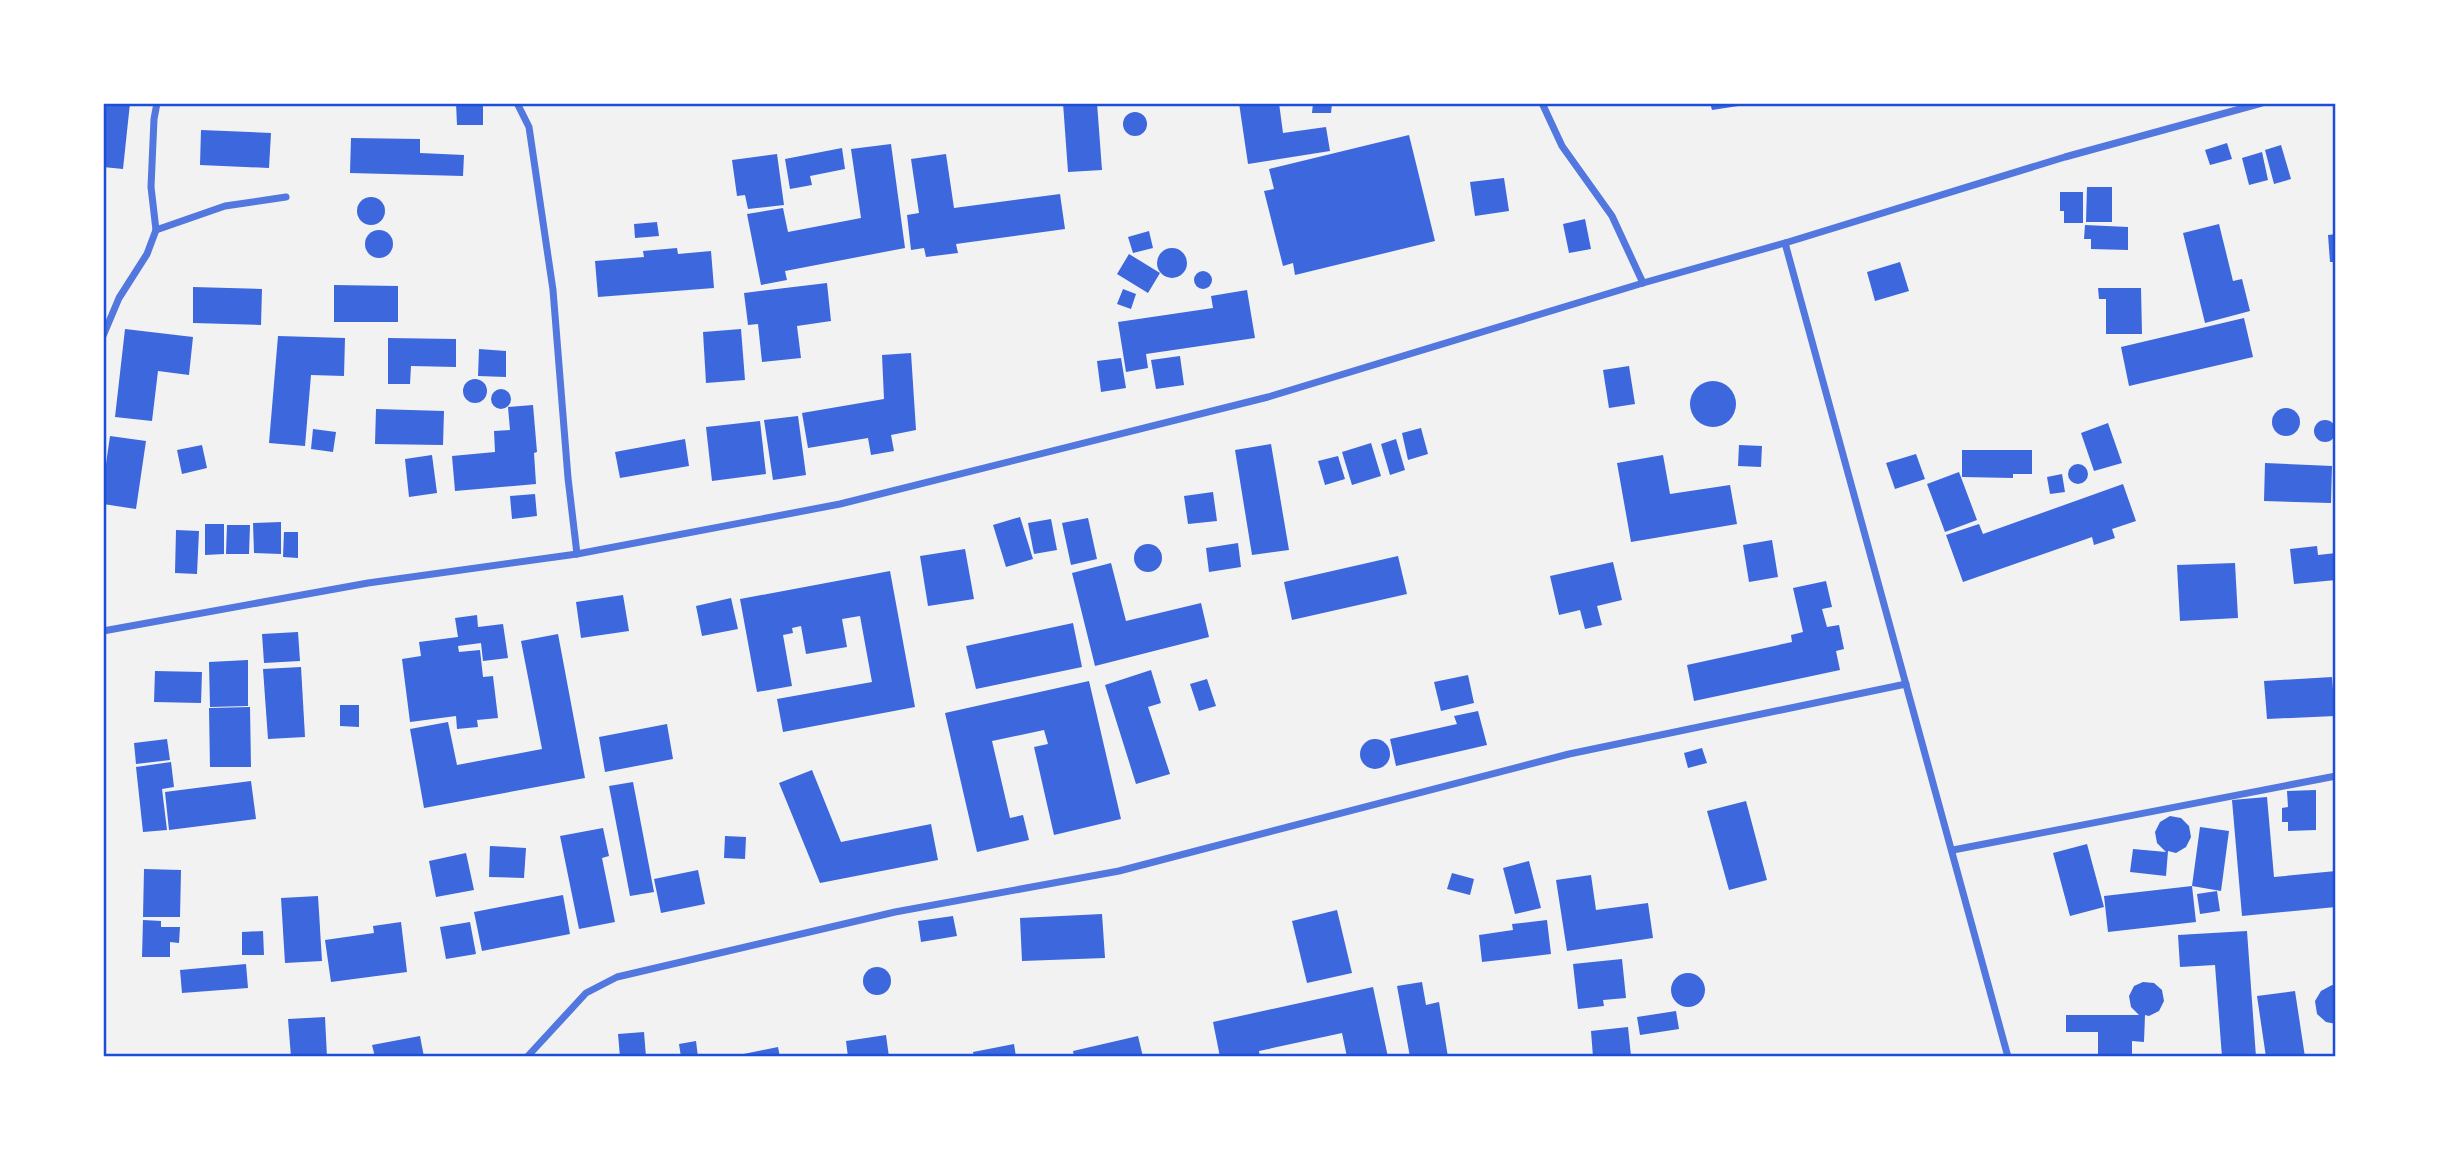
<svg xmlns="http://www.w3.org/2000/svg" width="2439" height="1160" viewBox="0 0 2439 1160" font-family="'Golos Text',sans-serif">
	<rect width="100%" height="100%" fill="#f2f2f2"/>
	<!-- building -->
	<g fill="#3d67dc">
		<path d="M103,103h27l-7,66 -20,-2z"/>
		<path d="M456,103h27v22h-26z"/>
		<path d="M1063,103h34l5,67 -34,2z"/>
		<path d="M1239,103h40l4,30 43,-6 4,24 -82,13z"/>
		<path d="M1313,103h19l-1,10h-19z"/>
		<path d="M1710,103h35v2l-33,5z"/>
		<circle cx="1135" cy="124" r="12"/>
		<path d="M201,130l70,3 -2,35 -69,-3z"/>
		<path d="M1409,135l26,106 -140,34 -2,-12 -10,3 -19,-75 10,-2 -5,-20z"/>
		<path d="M351,138l69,1v14l44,2 -1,21 -113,-3z"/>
		<path d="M2227,143l5,16 -22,6 -5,-15z"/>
		<path d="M891,144l14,104 -120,23 2,9 -26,5 -14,-71 36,-6 5,24 73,-14 -10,-69z"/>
		<path d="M2281,145l10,34 -17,5 -9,-34z"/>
		<path d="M842,148l3,21 -35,7 2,9 -22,4 -5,-30z"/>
		<path d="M2262,152l6,28 -19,5 -7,-27z"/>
		<path d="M777,154l7,51 -36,4 -3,-14 -8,1 -5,-36z"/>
		<path d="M946,154l8,54 106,-14 5,35 -109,15 2,9 -32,4 -2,-9 -13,2 -4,-35 12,-2 -8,-54z"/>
		<path d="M1504,178l5,33 -34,5 -5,-34z"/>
		<path d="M2087,187h25v35h-26z"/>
		<path d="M2060,192h23v31h-19v-12h-4z"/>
		<circle cx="371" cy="211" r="14"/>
		<path d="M1585,219l6,30 -22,4 -6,-29z"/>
		<path d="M657,222l2,14 -24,2 -1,-14z"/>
		<path d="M2219,224l14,57 9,-2 8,32 -45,12 -22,-90z"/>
		<path d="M2085,225l43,2v23l-37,-1v-10h-7z"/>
		<circle cx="379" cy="244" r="14"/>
		<path d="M1149,231l4,17 -20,5 -5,-16z"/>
		<path d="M2336,234v28h-6l-2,-27z"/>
		<circle cx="1172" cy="263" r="15"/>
		<path d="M677,248l1,6 33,-3 3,37 -116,9 -3,-36 49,-4 -1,-6z"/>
		<path d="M1129,254l31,19 -12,20 -31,-19z"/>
		<path d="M1900,262l9,29 -34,10 -8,-29z"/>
		<circle cx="1203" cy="280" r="9"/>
		<path d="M827,283l4,38 -34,5 4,32 -39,4 -4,-38 -10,1 -4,-32z"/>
		<path d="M334,285l64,1v36h-64z"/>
		<path d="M193,287l69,2 -1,36 -68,-2z"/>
		<path d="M2098,288h43l1,46h-36v-35h-7z"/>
		<path d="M1123,289l13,5 -5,15 -14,-5z"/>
		<path d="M1247,290l8,48 -109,16 2,14 -22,4 -8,-50 95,-14 -2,-12z"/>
		<path d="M2244,318l9,39 -124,29 -8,-39z"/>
		<path d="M125,329l68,8 -4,38 -31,-4 -6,50 -37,-4z"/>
		<path d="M741,329l4,51 -39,3 -3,-51z"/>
		<path d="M278,336l67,2 -1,38 -33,-1 -6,71 -36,-3z"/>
		<path d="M388,338l68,1v28l-45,-1 -1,18h-22z"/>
		<path d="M479,349l27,2v26l-28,-1z"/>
		<path d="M911,353l5,77 -25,5 3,16 -23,4 -3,-17 -60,10 -6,-35 82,-14 -2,-44z"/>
		<path d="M1180,356l4,29 -28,4 -5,-29z"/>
		<path d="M1121,358l5,30 -25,4 -4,-31z"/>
		<path d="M1629,366l6,38 -26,4 -6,-38z"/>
		<circle cx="475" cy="391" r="12"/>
		<circle cx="1713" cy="404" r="23"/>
		<circle cx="501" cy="399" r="10"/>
		<path d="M533,405l4,47 -3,1 2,31 -81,7 -3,-35 43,-4 -1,-21 16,-1 -2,-23z"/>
		<circle cx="2286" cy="422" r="14"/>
		<path d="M376,409l68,2 -1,34 -68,-1z"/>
		<path d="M798,416l8,59 -33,5 -9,-60z"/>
		<circle cx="2325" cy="431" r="11"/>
		<path d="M760,421l6,53 -54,7 -6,-54z"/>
		<path d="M2108,423l14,40 -28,8 -13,-38z"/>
		<path d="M1421,428l7,26 -20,6 -6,-27z"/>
		<path d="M313,429l23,3 -3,20 -22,-3z"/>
		<path d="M110,436l36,5 -10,68 -33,-5v-19z"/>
		<path d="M685,439l4,27 -69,12 -5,-26z"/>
		<path d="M1396,439l9,31 -15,5 -9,-31z"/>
		<path d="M1371,443l10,33 -29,9 -10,-33z"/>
		<path d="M1271,444l18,106 -37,5 -17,-105z"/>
		<path d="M202,445l5,23 -25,6 -5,-24z"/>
		<path d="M1739,445l23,1 -1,21 -23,-1z"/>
		<path d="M1962,450h70v24h-19v4l-51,-1z"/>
		<path d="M1916,454l9,25 -30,10 -9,-26z"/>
		<path d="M432,455l5,38 -28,4 -4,-38z"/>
		<path d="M1663,455l7,39 60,-9 7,39 -106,18 -14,-79z"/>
		<path d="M1338,456l7,23 -20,6 -7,-24z"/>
		<path d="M2265,463l67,3 -1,37 -67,-2z"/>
		<circle cx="2078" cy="474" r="10"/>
		<path d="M1959,472l18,48 -32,12 -18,-48z"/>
		<path d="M2062,474l3,18 -15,2 -3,-17z"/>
		<path d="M2123,484l13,37 -24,8 3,9 -21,7 -2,-8 -129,45 -17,-47 33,-11 4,10z"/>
		<path d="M1213,492l4,29 -29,3 -4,-28z"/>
		<path d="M535,494l2,22 -25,3 -2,-23z"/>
		<path d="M1020,517l13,42 -27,8 -13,-42z"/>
		<path d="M1088,518l9,41 -26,6 -9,-42z"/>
		<path d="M1051,519l6,31 -23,4 -6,-31z"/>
		<path d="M281,522v32l-27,-1 -1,-30z"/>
		<path d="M205,524h19v30l-19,1z"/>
		<path d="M227,525h23l-1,29h-23z"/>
		<path d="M176,530l23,1 -2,43 -22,-1z"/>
		<path d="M284,532h14v26l-15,-1z"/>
		<path d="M1772,540l6,37 -29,5 -6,-37z"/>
		<path d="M1238,543l3,24 -32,5 -3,-24z"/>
		<circle cx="1148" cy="558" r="14"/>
		<path d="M2317,546l1,9 18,-2v27l-42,4 -4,-35z"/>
		<path d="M965,549l9,50 -46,7 -8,-50z"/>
		<path d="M1398,556l9,38 -115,26 -8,-38z"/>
		<path d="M1613,562l9,38 -25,6 5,19 -17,4 -5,-19 -21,5 -9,-39z"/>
		<path d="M1111,563l15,58 75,-18 8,34 -114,29 -23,-93z"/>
		<path d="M2235,563l3,55 -58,3 -3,-56z"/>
		<path d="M890,571l25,136 -132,25 -6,-33 95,-17 -12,-66 -18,3 5,28 -41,7 -5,-28 -9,2 1,5 -10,2 9,51 -35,6 -17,-93z"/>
		<path d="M1826,581l6,26 -10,2 5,18 12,-2 5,24 -8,2 4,19 -146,31 -7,-36 105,-23 -1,-7 12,-3 -10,-44z"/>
		<path d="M623,595l6,36 -48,7 -5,-36z"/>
		<path d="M731,598l7,31 -36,7 -6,-30z"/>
		<path d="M477,615l1,12 25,-3 5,34 -25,3 -2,-18 -23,3 1,6 21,-2 3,27 10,-1 5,42 -21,2 1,7 -21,2 -1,-13 -46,6 -8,-63 19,-3 -2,-14 39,-5 -3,-19z"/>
		<path d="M1073,623l9,44 -106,22 -10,-43z"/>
		<path d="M298,632l2,29 -36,2 -2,-29z"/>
		<path d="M558,634l27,144 -161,30 -14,-79 38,-7 9,43 85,-16 -21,-108z"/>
		<path d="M248,660v46l-38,1 -1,-45z"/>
		<path d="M301,667l4,70 -37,2 -5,-70z"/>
		<path d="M1151,670l10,33 -13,4 22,67 -34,10 -31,-99z"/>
		<path d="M155,671l47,1 -1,31 -47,-1z"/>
		<path d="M1468,675l6,28 -33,8 -7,-29z"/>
		<path d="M2332,677l3,39 -68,3 -3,-38z"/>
		<path d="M1207,679l9,27 -17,5 -9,-27z"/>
		<path d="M1089,681l32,138 -67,16 -20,-88 14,-3 -4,-14 -52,11 18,77 13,-3 6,25 -52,12 -32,-139z"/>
		<path d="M340,705h19v22l-19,-1z"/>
		<path d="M250,707l1,60h-41l-1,-59z"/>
		<path d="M1478,711l9,34 -91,21 -6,-27 67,-15 -3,-8z"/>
		<path d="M667,724l6,35 -68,13 -6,-35z"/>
		<circle cx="1375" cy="754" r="15"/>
		<path d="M167,739l3,21 -34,4 -2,-21z"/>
		<path d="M1702,748l5,15 -19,5 -4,-15z"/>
		<path d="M171,762l3,25 -12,2 5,41 -24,2 -7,-65z"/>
		<path d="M812,770l29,72 90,-18 7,36 -118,23 -41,-100z"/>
		<path d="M251,781l5,38 -87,11 -4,-38z"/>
		<path d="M633,782l21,110 -24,4 -21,-110z"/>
		<path d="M2316,790v40l-28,1v-9h-6v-14l6,-1 -1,-16z"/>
		<path d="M2267,797l7,80 62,-6v36l-94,9 -10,-116z"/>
		<path d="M1746,801l21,79 -38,10 -22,-79z"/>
		<path d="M2170,816l11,2 8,8 2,11 -5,10 -10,6 -8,-2 -2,25 -36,-4 3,-23 33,3 -9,-9 -2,-11 5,-10z"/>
		<path d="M2200,827l29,4 -8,60 -29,-5 4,36 -88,10 -4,-36 88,-10z"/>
		<path d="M603,828l6,28 -7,2 13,64 -36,7 -19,-93z"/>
		<path d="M725,836l21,1 -1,22 -21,-1z"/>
		<path d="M2087,844l17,63 -34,9 -17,-63z"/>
		<path d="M490,846l36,2 -2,30 -35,-1z"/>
		<path d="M466,853l8,37 -38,7 -7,-36z"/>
		<path d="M1529,861l12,47 -26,6 -12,-46z"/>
		<path d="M144,869l37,1 -1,47h-37z"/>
		<path d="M698,870l7,34 -44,9 -7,-34z"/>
		<path d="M1452,873l22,6 -4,16 -23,-6z"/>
		<path d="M1591,875l5,35 52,-7 5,35 -86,13 -11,-71z"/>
		<path d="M2217,891l3,20 -20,3 -3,-20z"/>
		<path d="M563,895l7,39 -88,17 -8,-39z"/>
		<path d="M318,896l4,65 -37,2 -4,-65z"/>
		<path d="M1337,910l15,63 -45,10 -15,-62z"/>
		<path d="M1102,914l3,44 -83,3 -2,-43z"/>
		<path d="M953,916l4,20 -36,6 -3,-21z"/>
		<path d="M143,920l18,1v6h19l-1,16 -9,-1v15h-28z"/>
		<path d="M1547,920l4,34 -69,8 -3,-27 34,-5 -1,-6z"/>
		<path d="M401,922l6,50 -76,10 -6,-42 49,-7 -1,-7z"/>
		<path d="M470,922l6,32 -30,5 -6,-32z"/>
		<path d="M263,931l1,24h-22v-23z"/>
		<path d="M2247,931l9,126h-34l-7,-92 -35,2 -2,-32z"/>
		<path d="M1622,959l4,39 -23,2 1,6 -26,3 -5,-45z"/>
		<path d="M246,964l2,24 -66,5 -2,-23z"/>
		<circle cx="877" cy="981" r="14"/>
		<circle cx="1688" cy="990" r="17"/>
		<path d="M1422,982l4,23 13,-3 9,55h-38l-13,-71z"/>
		<path d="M2143,982l11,1 8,7 2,11 -5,10 -10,5 -4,-1 -1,27 -12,-1v16h-34v-25h-32v-17h73l-8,-8 -2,-11 5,-10z"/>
		<path d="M2332,985l4,1v38l-10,-2 -9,-8 -2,-13 6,-10z"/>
		<path d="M1373,987l15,70h-41l-5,-24 -83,18 1,6h-40l-7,-35z"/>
		<path d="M2295,991l10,66h-39l-9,-61z"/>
		<path d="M1676,1011l3,18 -39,6 -3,-18z"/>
		<path d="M325,1017l2,40h-36l-3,-38z"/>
		<path d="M1628,1027l3,29 -38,1 -2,-26z"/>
		<path d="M644,1032l2,25h-26l-2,-23z"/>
		<path d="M886,1035l3,22h-41l-2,-16z"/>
		<path d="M420,1036l4,21h-49l-3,-12z"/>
		<path d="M1138,1036l5,21h-69l-1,-6z"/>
		<path d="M696,1041l2,16h-17l-2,-13z"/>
		<path d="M1014,1044l2,13h-42l-1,-5z"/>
		<path d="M778,1047l2,10h-46v-1z"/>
	</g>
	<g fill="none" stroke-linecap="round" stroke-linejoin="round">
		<!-- minor -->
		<g stroke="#5277de" stroke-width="7">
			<path d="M517,103l12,24 24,163 15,188 9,76"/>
			<path d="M1542,103l20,43 50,70 31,67"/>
			<path d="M156,230l69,-24 61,-9"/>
			<path d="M1785,243l223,814"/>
			<path d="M103,336l16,-38 28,-44 9,-24 -5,-43 3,-68 3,-16"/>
			<path d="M103,631l265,-48 209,-29 263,-50 428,-107 375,-114 142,-40 280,-86 197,-54"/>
			<path d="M1953,850l383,-74"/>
			<path d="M527,1057l59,-64 31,-16 278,-65 224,-41 450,-117 337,-70"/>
		</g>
	</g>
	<!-- border -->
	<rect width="2439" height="1160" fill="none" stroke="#ffffff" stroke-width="210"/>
	<rect x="105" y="105" width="2229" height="950" fill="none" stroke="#1d4ed8" stroke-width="2.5"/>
</svg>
